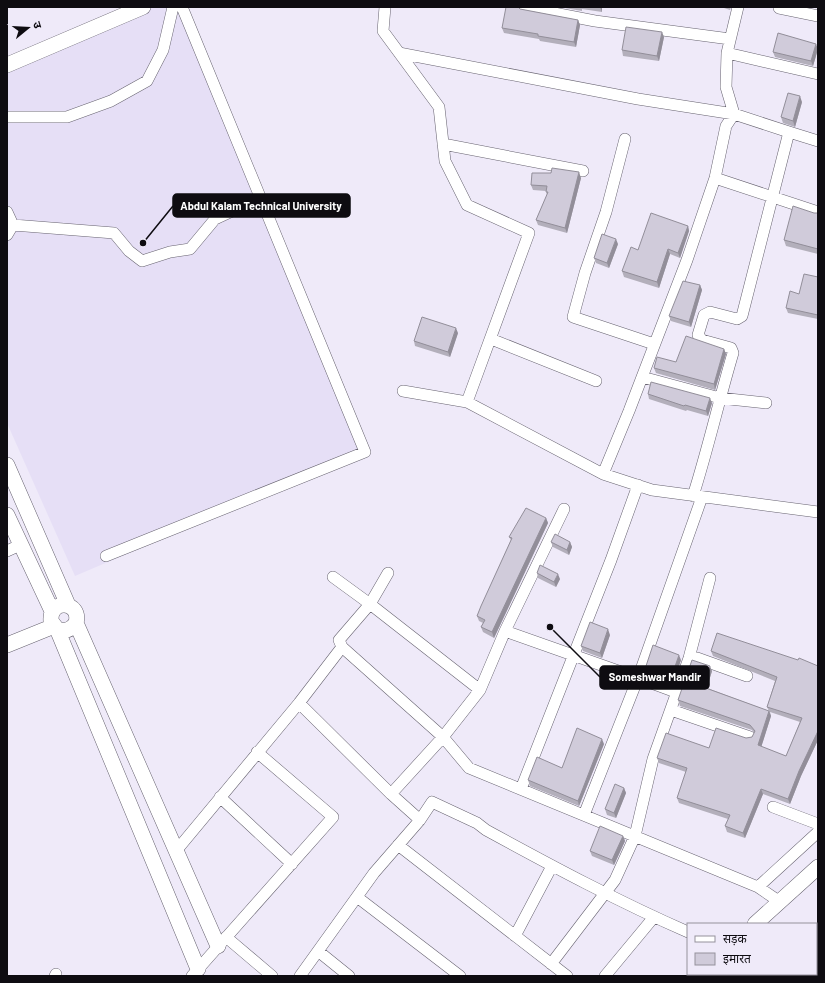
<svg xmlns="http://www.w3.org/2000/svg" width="825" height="983" viewBox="0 0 825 983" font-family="Barlow,'Noto Sans Devanagari',sans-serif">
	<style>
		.built { fill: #e6dff6 }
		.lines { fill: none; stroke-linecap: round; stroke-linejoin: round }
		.street-casing { stroke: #676370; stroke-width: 12 }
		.secondary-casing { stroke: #676370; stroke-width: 16 }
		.street { stroke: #fff; stroke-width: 11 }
		.secondary { stroke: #fff; stroke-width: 15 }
		.wall { fill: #b3afbb; fill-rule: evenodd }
		.shaded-wall { fill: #928e99 }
		.building { fill: #d0cbda; stroke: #928e99 }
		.leader { fill: none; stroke: #0e0c11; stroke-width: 1.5 }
		.callout-dot { fill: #0e0c11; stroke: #efeaf9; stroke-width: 1.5 }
		.callout { fill: #0e0c11; stroke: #0e0c11; stroke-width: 1.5 }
		.callout-label { font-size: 11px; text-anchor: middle; font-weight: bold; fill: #fff }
	</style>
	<rect width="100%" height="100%" fill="#efeaf9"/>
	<path class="built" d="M142,7h40l183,445 -290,124 -68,-153v-359z"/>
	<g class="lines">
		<defs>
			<path id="street" d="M385,7l-2,24 56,76 6,54 22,44 62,28 -62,169 136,72 49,16 166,22
				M523,7l72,14 135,18
				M779,8l39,8
				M399,53l239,46 96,15 55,18 -47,184 -5,3 -27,-7 -6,3 -6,20 4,5 29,8 2,5c-14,47 -25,96 -40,143
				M727,53l91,21
				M7,117h60l44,-16 36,-20 16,-31 10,-43
				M789,132l29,9
				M625,139l-19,73 -21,61 -12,44 81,27
				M443,144l140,27
				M715,178l103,34
				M7,212l6,13
				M7,235l6,-10 101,8 15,18 13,10 28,-9 20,-3 25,-30 45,-21
				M491,339l105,42
				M642,377l78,21 46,5
				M403,391l64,11
				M603,474l26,-63 58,-151 28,-82 11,-52 8,-12 -8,-27 1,-34 11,-46
				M7,551l13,-6
				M106,556l259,-104 -183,-445
				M333,577l37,27 18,-31
				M505,631l133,47 -54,137
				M689,658h8l50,18
				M480,690l-110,-86 -31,36 3,7 101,90 26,31 289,119 60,-55
				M676,692l-38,-14 64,-181
				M299,703l92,91
				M671,710l79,27
				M521,789l90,-229 27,-75
				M220,797l72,67
				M773,807l45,17
				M420,820l-29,-26 52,-57 37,-47 25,-59 59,-122
				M398,845l169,131
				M176,851l123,-148 43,-56
				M758,887l22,15
				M357,897l103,79
				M515,936l37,-70
				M226,937l46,39
				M318,951l31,25
				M551,964l64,-84 20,-44 18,-77 36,-101 21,-80
				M55,976l1,-2
				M192,976l141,-159 -76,-65
				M300,976l74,-103 46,-53 12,-18 45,21 9,7c66,36 133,72 202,102
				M605,976l49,-59"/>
			<path id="secondary" d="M7,65l136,-58
				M7,465l61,140
				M7,515l45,96
				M76,623c-5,7 -11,9 -19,6l-6,-8c-2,-23 31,-20 25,2l142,323
				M57,629l141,340
				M7,645l47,-19
				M755,924l63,-57
				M696,976l2,-2"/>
		</defs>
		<use href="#street" class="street-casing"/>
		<use href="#secondary" class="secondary-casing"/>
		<use href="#street" class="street"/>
		<use href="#secondary" class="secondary"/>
	</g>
	<path class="wall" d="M565,7h37v5l-20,-3v2l-17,-3z
		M721,7h10l-1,3z
		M520,9l58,11 2,5 -4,22 -36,-6 -1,-2 -35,-6 -2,-5z
		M664,37l-5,24 -36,-5 -1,-6z
		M818,49l-5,17 -38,-9 -2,-5z
		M802,102l-7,25 -12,-4 -2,-6z
		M581,178l-14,55 -29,-8 -2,-5 11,-25 -1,-4 -13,-1 -2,-5z
		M814,213h4v41l-32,-8 -2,-6z
		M688,226l1,5 -9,27 -10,-4 -11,34 -35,-11 -2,-6 16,-21z
		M618,244l-9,24 -13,-5 -2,-5z
		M818,277v42l-30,-6 -2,-5 13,-14z
		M700,285l2,5 -11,37 -20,-6 -2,-5z
		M458,333l-8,24 -35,-11 -1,-5z
		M724,349l2,5 -11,36 -59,-17 -2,-5z
		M648,394l64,9 -4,13 -21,-6 -1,1 -37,-12z
		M546,518l2,5 -54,115 -11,-6 -2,-5 2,-4 -4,-2 -2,-5 34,-76 -2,-3z
		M551,542h19l2,5 -3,8 -16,-8z
		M537,573l23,6 -4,8 -18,-9z
		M610,635l-8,23 -19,-7 -2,-5z
		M711,651l107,15v74l-17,36 -11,28 -27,-10 -18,44 -18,-6 -2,-6 3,-7 -49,-16 -2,-5 9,-26 -27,-9 -2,-5 52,-10 43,-11 2,-4 -2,-3 -72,-24 -2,-6 34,-29 -5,17 62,23 -2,-4 8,-26 -62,-25zM770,712l30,10 -14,34 -25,-9 10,-31z
		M681,660l-8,23 -26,-9 -2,-5z
		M604,744l-25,62 -49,-20 -2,-6 34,-12z
		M624,788l2,5 -10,25 -9,-3 -2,-6z
		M623,836l2,5 -11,24 -22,-9 -2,-5z"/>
	<path class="shaded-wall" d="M600,7h2v5z
		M578,20l2,5 -4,22 -2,-5z
		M662,32l2,5 -5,24 -2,-5z
		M816,44l2,5 -5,17 -2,-5z
		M800,96l2,6 -7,25 -2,-6z
		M579,172l2,6 -14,55 -2,-5z
		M688,226l1,5 -9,27 -2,-5z
		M616,239l2,5 -9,24 -2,-5z
		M668,249l2,5 -11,34 -2,-6z
		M700,285l2,5 -11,37 -2,-5z
		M456,328l2,5 -8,24 -2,-5z
		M724,349l2,5 -11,36 -1,-6z
		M710,398l2,5 -4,13 -2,-5z
		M546,518l2,5 -54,115 -2,-6z
		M570,542l2,5 -3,8 -2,-5z
		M558,574l2,5 -4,8 -2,-5z
		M608,629l2,6 -8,23 -2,-5z
		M679,655l2,5 -8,23 -2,-5z
		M710,666l2,5 -7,22 -2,-6z
		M769,711l2,5 -11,35 -2,-6z
		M818,731v9l-17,36 -11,28 -2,-5 11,-28z
		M602,739l2,5 -25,62 -1,-5z
		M624,788l2,5 -10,25 -2,-5z
		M761,789l2,5 -18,44 -2,-5z
		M623,836l2,5 -11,24 -2,-5z"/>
	<path class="building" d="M506,7h12l2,2 58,11 -4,22 -36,-6v-2l-36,-6z
		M626,27l36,5 -5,24 -35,-6z
		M778,33l38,11 -5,17 -38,-9z
		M788,93l12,3 -7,25 -12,-4z
		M552,168l27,4 -14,56 -29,-8 12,-28h-2l1,-6 -16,-1 1,-12h19z
		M793,206l21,7h4v36l-34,-9z
		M651,213l37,13 -10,27 -10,-4 -11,33 -35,-11 9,-24 7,3z
		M602,234l14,5 -9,24 -13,-5z
		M804,274l14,3v38l-32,-7 4,-17 9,3z
		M683,281l17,4 -11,37 -20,-6z
		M422,317l34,11 -8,24 -34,-11z
		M686,336l38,13 -10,35 -60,-16 3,-11 19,5z
		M651,382l59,16 -4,13 -21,-6 -1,1 -36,-12z
		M526,508l20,10 -54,114 -11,-5 4,-7 -8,-4 4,-10 31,-68 -3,-1z
		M555,534l15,8 -3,8 -16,-8z
		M540,565l18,9 -4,8 -17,-9z
		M590,622l18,7 -8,24 -19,-7z
		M717,633l81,27 1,-2 19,8v65l-19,40 -11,28 -27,-10 -18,44 -18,-7 5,-11 -53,-17 10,-30 -30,-10 9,-25 43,15 7,-20 30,10 6,-1 3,-6 -5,-6 -72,-25 14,-40 18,6 -7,21 66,24 -11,34 28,11 16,-38 -35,-11 10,-30 -66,-26z
		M653,645l26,10 -8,23 -26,-9z
		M577,728l25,11 -24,62 -50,-21 9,-23 25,11z
		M615,784l9,4 -10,25 -9,-4z
		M600,826l23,10 -11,24 -22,-9z"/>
	<path class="leader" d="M143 243L173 206M550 627L600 677"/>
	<g class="callout-dot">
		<circle cx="143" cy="243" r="4"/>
		<circle cx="550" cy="627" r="4"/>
	</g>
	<g class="callout">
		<rect x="173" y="194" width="177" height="23" rx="4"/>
		<rect x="600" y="666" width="109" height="23" rx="4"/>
	</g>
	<g class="callout-label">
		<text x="261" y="210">Abdul Kalam Technical University</text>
		<text x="655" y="681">Someshwar Mandir</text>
	</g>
	<rect width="825" height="983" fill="none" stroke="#0e0c11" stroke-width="16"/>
	<rect x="687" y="923" width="130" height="52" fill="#efeaf9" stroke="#95919c"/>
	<rect x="695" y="936" width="20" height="6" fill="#ffffff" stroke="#95919c"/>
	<text x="723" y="943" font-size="12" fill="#0e0c11">सड़क</text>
	<rect x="695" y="953" width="20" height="12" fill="#d0cbda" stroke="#95919c"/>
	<text x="723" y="963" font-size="12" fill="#0e0c11">इमारत</text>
	<g transform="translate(28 28) rotate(72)" stroke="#efeaf9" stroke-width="3" paint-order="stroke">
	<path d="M0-3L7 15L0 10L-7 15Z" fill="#0e0c11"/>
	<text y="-6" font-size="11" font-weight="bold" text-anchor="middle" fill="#0e0c11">उ</text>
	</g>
</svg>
